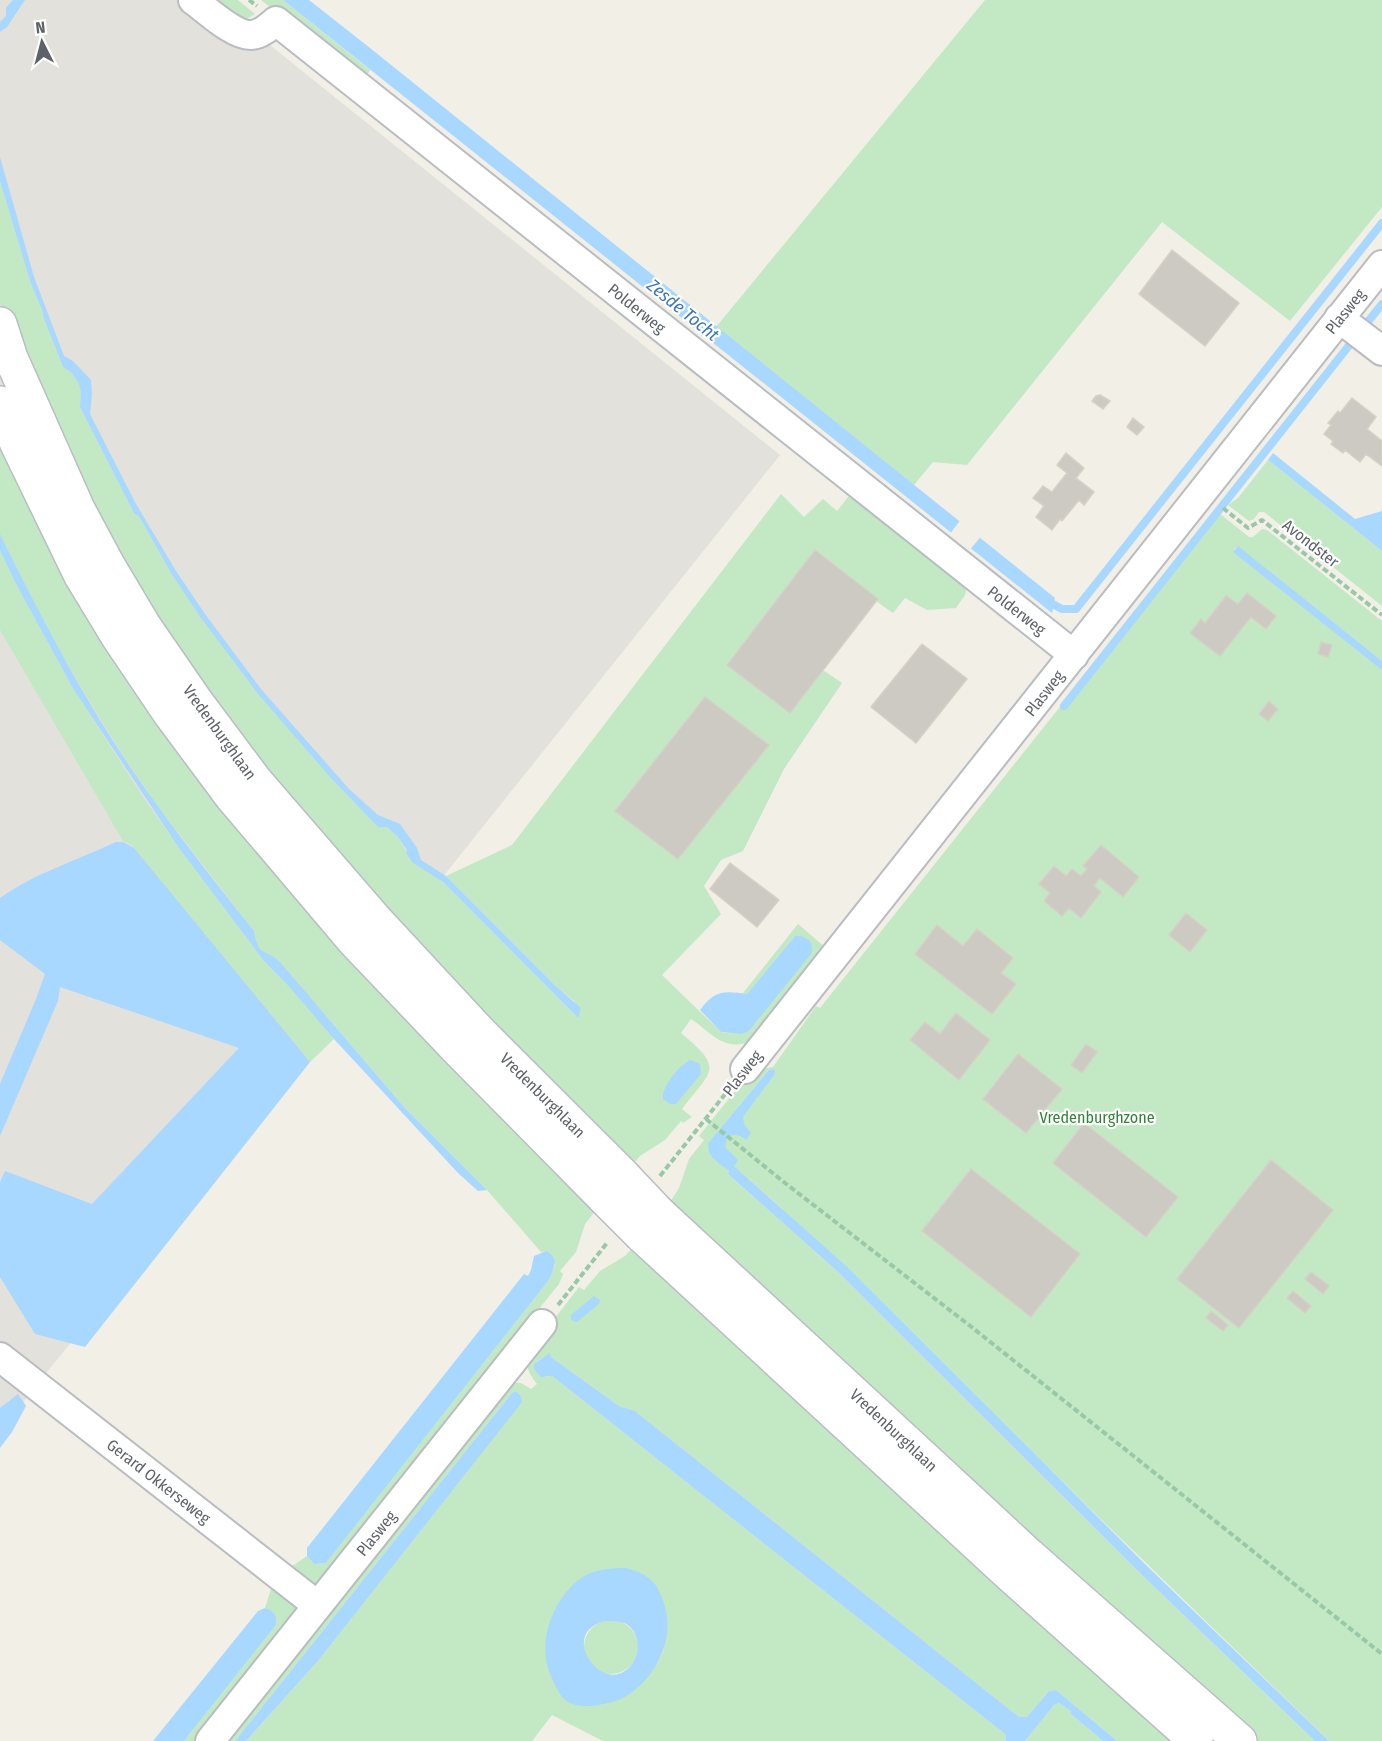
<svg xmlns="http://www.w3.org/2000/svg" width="1382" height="1741" viewBox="0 0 1382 1741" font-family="'Fira Sans Condensed',sans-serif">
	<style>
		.industrial { fill: #e2e1db }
		.green { fill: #c2e9c3; fill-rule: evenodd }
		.water { fill: #a8d7ff; fill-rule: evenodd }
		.pier { fill: #f1efe6 }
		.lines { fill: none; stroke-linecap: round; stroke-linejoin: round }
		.stream { stroke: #a8d7ff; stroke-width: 8 }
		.building { fill: #cccac3; stroke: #d6d1c4; stroke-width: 1.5 }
		.street-casing { stroke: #b9bcc1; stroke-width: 32 }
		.secondary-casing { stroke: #babdc3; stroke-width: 36 }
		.path { stroke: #99c8a8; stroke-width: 4; stroke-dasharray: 6 3; stroke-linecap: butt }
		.street { stroke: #fff; stroke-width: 28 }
		.secondary { stroke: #fff; stroke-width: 33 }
		.secondary-bridge-casing { stroke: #babdc3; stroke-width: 36; stroke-linecap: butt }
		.secondary-bridge { stroke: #fff; stroke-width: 33 }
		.labels { text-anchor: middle; stroke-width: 4.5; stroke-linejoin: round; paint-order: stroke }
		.street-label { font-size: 16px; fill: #5e6268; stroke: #fff }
		.park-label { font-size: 16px; fill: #308436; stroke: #fff }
		.water-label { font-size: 18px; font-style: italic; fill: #3d77b8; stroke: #fff }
	</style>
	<rect width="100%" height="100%" fill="#f1efe6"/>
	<path class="industrial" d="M0,0h214l566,455 -780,976z"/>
	<path class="green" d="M213,0h25l17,14 -12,7z
		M261,0h22l87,70 -7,12z
		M985,0h397v207l-92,114 -128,-99 -195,243 -34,-3 -19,23 -198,-158z
		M0,181l31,103 12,28v4l20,51 9,6 7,11 2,9 -1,14 54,106 6,5 31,55 59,84 28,37 71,82 49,51h9l11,10 15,26 30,19 135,136 -3,-16 -18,-15 -111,-111 66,-31 269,-351 23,23 19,-18 14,12 16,-20 114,94 -2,10 -9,13 -29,2 -22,-12 -12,15 -40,-28 -55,68 44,30 -58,86 -41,82 -22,9 -17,26 17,28 -59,61 59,57c14,4 32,-2 39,-15l35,-81 -48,58 -4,-1 55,-69 28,24 -76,94c-28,9 -38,-9 -59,-23l-10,14c43,36 32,36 1,76l10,8 -9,6 -2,-2 -16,19 -25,16 -8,9 -7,4 -364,-394 -147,-214 -106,-233 -8,-26z
		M0,423l596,787 -11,14 -9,28 -16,19 3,3 -4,10 -244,302 -27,-17 19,-13 7,8 12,-1 223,-283 6,-15 -9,-14 -5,1 -54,-62 -82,-82 -125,-146c-15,-14 -22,-5 -26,-31l-98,-127 -30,-44 -30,-48 -49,-83 -24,-47 -23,-48z
		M1268,460l114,91v55l-118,-94h-5l-5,7 -5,2 -21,-16 10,-7z
		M1219,513l30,24h4l9,-8 5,1 115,91v40l-144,-114 -4,2 148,118v1074h-53l-552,-537 -43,-38 -21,-23 58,-73h-2l-60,72 5,17 15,12 -1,3 110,98 305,304 172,165h-66l-579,-539 9,-14 10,-29 15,-19 -5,-4 52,-65 22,-4 43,-61 4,2 384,-482 4,2z
		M0,550l16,34 58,106 69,107 36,51 85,113 22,21 48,57 -24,23 -173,-210 -7,-8 -7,-3 -123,-211z
		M638,1242l545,499h-66l-61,-51 -7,1 -22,26h-8l-384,-306 -16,-5 -68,-49 -1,-3 -14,8 9,15 7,-1 453,358 1,7h-403l-51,-26 -20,26h-286l72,-80 203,-259v-6l-5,-5 -4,2 -277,348h-14l287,-358h13l10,6 6,-5c-8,-11 -12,-17 -9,-31l51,-66 5,3 16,-19 25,-15zM608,1569l58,62 -3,21 -7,14 -92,33 8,-111 14,-12z
		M272,1586l22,18 2,7 -99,130h-13l92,-116c2,-9 -2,-15 -11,-17z
		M584 1647a27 27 0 1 1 54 0a27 27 0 1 1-54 0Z
		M1059,1703l12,8v3l32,27h-78l29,-36z"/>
	<path class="water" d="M13,0h12l-18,27 -7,5v-10l6,-6v-8z
		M283,0h26l61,48 685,550 -3,15z
		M0,157l34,120 30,79 9,5 18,19 1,14 -2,20 46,90 40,67 29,43 56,75 88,100 29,26 22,9 17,24 4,12 25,16 111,111 24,21 -3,10 -135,-136 -30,-19 -7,-10 1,-3 -9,-13 -11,-10h-9l-49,-51 -71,-82 -57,-76 -30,-45 -31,-55 -6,-5 -54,-106 1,-14 -2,-9 -7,-11 -9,-6 -20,-51v-4l-12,-28 -31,-103z
		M1273,453l82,66 27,-8v40l-114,-91z
		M0,534c46,94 95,187 157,271 31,43 64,85 97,126 4,26 11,17 26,31l125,146 82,82 -9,1 -20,-18 -124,-134 -48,-56 -22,-22 -85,-113 -105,-158 -58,-106 -16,-34z
		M1238,546l144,115v9l-149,-118z
		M116,842h7l11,6 176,214 -225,285 -50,-13 -35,-57v-95l5,-11 87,33 147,-156 -179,-61 -2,14 -58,135v-52l36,-85 9,-25 -45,-34v-42c35,-25 78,-38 116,-56z
		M795,936c11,-1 20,6 16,18l-62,77 -8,3 -20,-2 -21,-22c15,-20 24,-19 47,-16z
		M690,1060l10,4 1,10 -25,30h-6l-7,-5c-2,-12 17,-34 27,-39z
		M773,1069l2,2 -1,4 -31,42 1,7 7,9 -5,7c-6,-5 -13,-7 -19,-2l-2,9 13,13 -4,6 112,100 301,300 182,175h-14l-172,-165 -305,-304 -110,-98 1,-3c-10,-8 -24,-15 -20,-29l60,-72z
		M546,1251c14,7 8,17 3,29l-223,283 -12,1 -7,-8v-8l217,-274 4,2 3,-6 3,-14z
		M594,1296l6,4 -1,4 -22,18 -6,-2v-5z
		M550,1353l1,4 68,49 16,5 384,306h8l22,-26 7,-1 61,51h-14l-32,-27v-3l-12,-8 -5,2 -29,36h-19l-1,-7 -453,-358 -11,1 -7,-8v-5z
		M516,1391l5,5 1,6 -204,259 -72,80h-11l277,-348z
		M18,1394l8,12 -14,26 -12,16v-40z
		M626,1568c24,7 32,14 39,39 10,36 -12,76 -44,92 -6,3 -15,4 -22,6 -11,2 -26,2 -35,-6 -6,-6 -12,-20 -15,-28 -12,-33 7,-79 37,-96 12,-6 27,-7 40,-7zM605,1621c6,0 13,0 19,2 13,5 17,24 11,36 -25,47 -82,-25 -30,-38z
		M265,1608c9,2 13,8 11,17l-92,116h-31l105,-130z"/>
	<path class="pier" d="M962,518l21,16 -14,17 -20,-16z"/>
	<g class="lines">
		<path class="stream" d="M1362,329l20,-25
			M1047,601l15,8h14l306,-386
			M1064,706l291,-368"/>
	</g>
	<path class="building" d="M1172,250l67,53 -34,43 -66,-52z
		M1100,395l10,6 -7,8 -11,-8 4,-5z
		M1352,398l24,19 -9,12 15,12v25l-16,-12 -6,8 -15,-12 -2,3 -12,-9 2,-3 -9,-7 7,-9 -3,-2 10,-12 2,2z
		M1133,418l11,9 -7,8 -10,-8z
		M1066,453l18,15 -8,10 18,14 -10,13 -5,-5 -17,21 -2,-2 -8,11 -16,-13 8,-11 -11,-8 10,-12 9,6 15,-19 -10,-8z
		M815,550l63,49 -88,114 -63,-48z
		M1247,593l29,23 -10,13 -15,-12 -31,39 -30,-23 11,-14 4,4 21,-27 12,8z
		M1321,642l11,3 -4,12 -10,-3z
		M922,644l45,35 -51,64 -45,-36z
		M705,697l64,48 -91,114 -63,-48z
		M1269,701l9,8 -10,12 -9,-7z
		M1101,845l38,32 -16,20 -23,-19 -6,8 7,6 -20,26 -12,-10 -7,8 -18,-15 6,-8 -11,-9 15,-18 12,10 6,-7 9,7 6,-7 -4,-3z
		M730,863l49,37 -22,27 -47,-38z
		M1186,913l21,17 -17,22 -21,-17z
		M937,925l26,21 14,-17 36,29 -12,15 15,11 -24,30 -77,-60z
		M956,1013l34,27 -31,40 -49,-40 15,-18 15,12z
		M1086,1044l11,8 -15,21 -11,-8z
		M1018,1054l44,35 -36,44 -43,-34z
		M1084,1123l94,74 -32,40 -93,-74z
		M1271,1160l62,50 -94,118 -62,-49z
		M971,1169l109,85 -49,63 -109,-86z
		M1311,1272l18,14 -6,8 -18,-15z
		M1293,1291l18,15 -6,7 -18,-15z
		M1211,1311l17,14 -5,6 -17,-13z"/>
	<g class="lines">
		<defs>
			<path id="street" d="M193,0c14,10 41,36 58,35 9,0 18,-8 25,-14l798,634
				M1339,318l43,33
				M745,1069l637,-804
				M0,1357l317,248
				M210,1741l332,-417"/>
			<path id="secondary" d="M0,324l11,34 67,151 30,56 35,59 53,77 59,79 121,140 103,111 145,145
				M0,403l17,41 64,132 37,61 52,77 61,82 123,145 102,107 149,151
				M659,1213l370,342 211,186
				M641,1235l369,340 186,166"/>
		</defs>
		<use href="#street" class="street-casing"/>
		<use href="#secondary" class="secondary-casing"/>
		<path class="path" d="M249,0l8,6
			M1223,508l25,20 14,-8 120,95
			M706,1119l79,64 184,142 413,329
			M660,1176l70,-88
			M558,1305l49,-62"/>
		<use href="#street" class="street"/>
		<use href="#secondary" class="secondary"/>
		<defs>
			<path id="secondary-bridge" d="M624,1176l35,37
				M605,1199l36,36"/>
		</defs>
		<use href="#secondary-bridge" class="secondary-bridge-casing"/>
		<use href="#secondary-bridge" class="secondary-bridge"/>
	</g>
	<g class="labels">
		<g class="street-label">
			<text transform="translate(637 308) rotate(39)" y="6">Polderweg</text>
			<text transform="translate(1345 311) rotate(-51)" y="6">Plasweg</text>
			<text transform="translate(1311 543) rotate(38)" y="6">Avondster</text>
			<text transform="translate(1017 610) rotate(38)" y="6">Polderweg</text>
			<text transform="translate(1044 693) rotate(-52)" y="6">Plasweg</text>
			<text transform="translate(220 732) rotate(54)" y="6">Vredenburghlaan</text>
			<text transform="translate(742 1073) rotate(-52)" y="6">Plasweg</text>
			<text transform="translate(543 1095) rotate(45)" y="6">Vredenburghlaan</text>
			<text transform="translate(894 1430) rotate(43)" y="6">Vredenburghlaan</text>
			<text transform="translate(159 1481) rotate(38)" y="6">Gerard Okkerseweg</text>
			<text transform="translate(376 1533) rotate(-51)" y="6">Plasweg</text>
		</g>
		<g class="park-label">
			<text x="1097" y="1123">Vredenburghzone</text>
		</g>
		<g class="water-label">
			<text transform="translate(683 310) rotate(39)" y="6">Zesde Tocht</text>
		</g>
	</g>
	<g transform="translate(42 42) rotate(354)" stroke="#ffffff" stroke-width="4.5" paint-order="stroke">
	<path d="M0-4.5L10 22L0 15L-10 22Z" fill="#5e6268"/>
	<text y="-9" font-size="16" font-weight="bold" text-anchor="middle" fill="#5e6268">N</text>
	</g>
</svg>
